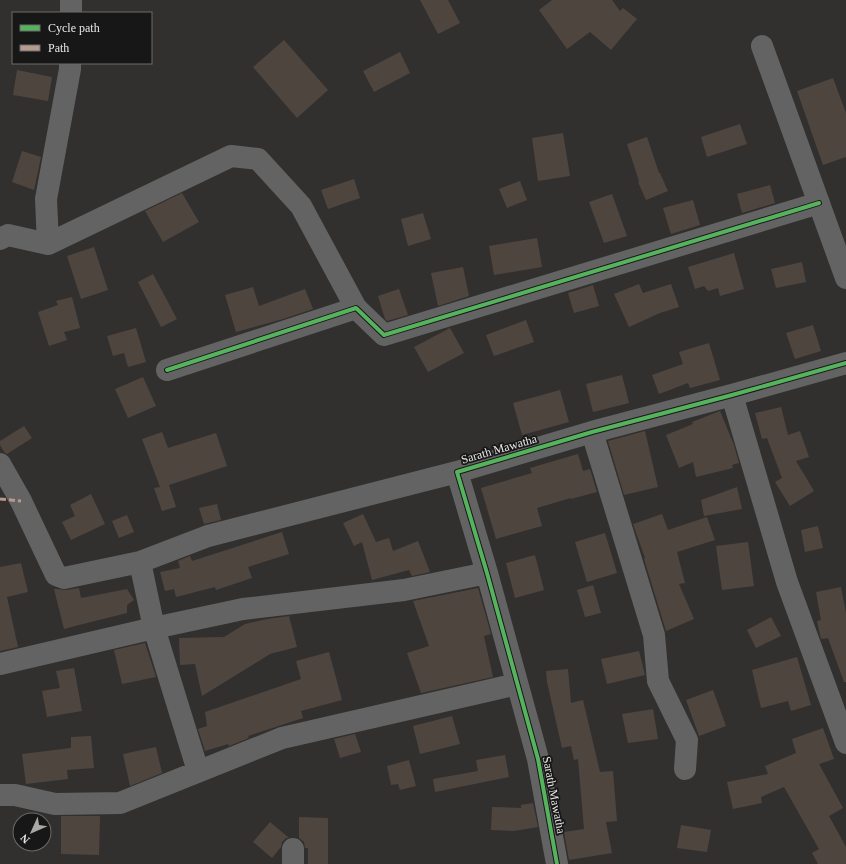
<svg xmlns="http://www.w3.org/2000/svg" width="846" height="864" viewBox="0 0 846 864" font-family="Georgia,serif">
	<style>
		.building { fill: #4f453f }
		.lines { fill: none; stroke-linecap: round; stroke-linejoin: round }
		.minor { stroke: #636363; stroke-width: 22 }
		.quiet { stroke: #b69a8f; stroke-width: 3; stroke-dasharray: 6 3; stroke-linecap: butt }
		.cycleway-casing { stroke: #181717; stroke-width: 6 }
		.cycleway { stroke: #56b35d; stroke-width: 4 }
		.labels { text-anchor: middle; stroke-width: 3.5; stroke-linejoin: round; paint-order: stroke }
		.street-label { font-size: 12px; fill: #eae8e7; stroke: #181717 }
	</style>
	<rect width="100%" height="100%" fill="#31302f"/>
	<path class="building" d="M420,0h28l12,23 -22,11z
		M552,0h60l8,11 3,-3 14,11 -26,31 -21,-18 -23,17 -28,-39z
		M284,40l44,50 -31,28 -44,-51z
		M400,52l10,21 -36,19 -11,-21z
		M17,70l35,7 -4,24 -35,-6z
		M833,78l13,35v44l-23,8 -26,-74z
		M740,124l7,20 -40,13 -6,-20z
		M563,133l7,43 -32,5 -6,-43z
		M647,137l12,36h1l8,18 -22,9 -8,-18 1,-1 -12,-37z
		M22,151l19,6 -7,33 -22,-8z
		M354,179l6,19 -32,11 -7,-19z
		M520,181l7,19 -20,8 -8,-19z
		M770,185l5,18 -33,10 -5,-19z
		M182,193l17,29 -36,20 -18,-31z
		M612,194l15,42 -23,7 -15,-41z
		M693,200l7,25 -29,9 -8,-26z
		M423,213l8,26 -23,7 -7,-27z
		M537,238l5,29 -48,8 -5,-29z
		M94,247l14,43 -27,9 -14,-43z
		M734,253l10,36 -24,7 -2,-8 -10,3 -4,-5 -9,3 -7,-22z
		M802,262l4,20 -30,6 -5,-19z
		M463,267l6,29 -31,10 -7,-33z
		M153,274l24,45 -16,8 -23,-45z
		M639,284l4,9 28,-9 8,23 -19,6 -31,14 -15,-33z
		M593,285l6,21 -25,7 -6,-20z
		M253,287l6,19 46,-17 8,20 -30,10 -47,13 -11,-37z
		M399,289l9,26 -21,6 -2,-2 -7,-23z
		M72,297l8,31 -16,4 3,8 -18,6 -11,-34 20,-7 -2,-4z
		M526,320l8,22 -40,14 -8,-21z
		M813,325l8,26 -26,8 -9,-26z
		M136,328l10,34 -18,5 -4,-14 -11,3 -6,-20z
		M450,328l14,25 -36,19 -14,-25z
		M709,343l11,37 -30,8 -2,-5 -29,11 -7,-19 31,-11 -4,-12z
		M622,375l7,28 -36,9 -7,-28z
		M143,377l13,29 -28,12 -13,-29z
		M560,390l9,32 -47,13 -9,-32z
		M781,407l7,28 12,-4 9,26 -13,4 18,30 -24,15 -15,-24 7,-4 -15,-40 -5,1 -7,-26z
		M720,411l14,34 5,18 -7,2 1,3 -37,9 -3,-15 -14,6 -13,-33 27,-11 -1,-2z
		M24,426l8,12 -25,16 -2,-1 -5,-8v-4z
		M645,431l13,56 -34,8 -16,-54z
		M162,432l6,16 48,-15 11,33 -58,19 7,22 -14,4 -8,-23 6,-1 -18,-48z
		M578,454l5,17 7,-2 7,23 -26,7v-1l-34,10 5,18 -46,13 -15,-51 51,-15 -2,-5z
		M737,487l5,22 -38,7 -3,-16z
		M91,494l14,30 -34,16 -9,-18 13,-6 -5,-11z
		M217,504l4,16 -17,4 -5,-16z
		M363,514l13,28 13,-4 4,13 25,-10 12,31 -18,4 -3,-6 -37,10 -10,-38 -8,4 -11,-23z
		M662,514l6,16 39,-13 8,23 -38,12 8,31 -6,1 15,35 -28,12 -22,-72 1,-1 -12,-34z
		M127,515l7,17 -15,6 -7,-17z
		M818,526l5,22 -18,4 -4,-22z
		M282,532l7,22 -41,13 4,11 -36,12 -1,-3 -39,10 -2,-8 -9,2 -5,-19 20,-4 -2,-7 12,-5 2,5z
		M605,533l12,40 -30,9 -12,-40z
		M748,542l6,44 -32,4 -6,-44z
		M535,555l9,35 -29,8 -9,-35z
		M21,563l7,29 -21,5 11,50 -18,4v-84z
		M593,585l8,28 -16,4 -8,-27z
		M841,587l5,26v69h-2l-16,-44 -7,1 -1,-4 -3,-14 4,-1 -5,-28z
		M79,588l2,10 46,-9 7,11 -7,5v8l-48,12 -15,4 -10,-40h3l9,1z
		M478,588l13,46 -7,2 9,41 -72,16 -14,-40 22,-7 -16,-45z
		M289,616l8,31 -27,7 -68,42 -7,-32 -15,1 -1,-27 45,-1 21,-13 22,-5z
		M771,617l10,19 -25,12 -9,-18z
		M145,643l11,34 -34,7 -8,-34z
		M639,651l6,24 -38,9 -6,-25z
		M329,652l13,48 -41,11 2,7 -55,18 1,2 -20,8 -1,-2 -23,7 -7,-22 9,-3 -2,-14 96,-33 -5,-18z
		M797,657l14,48 -20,6 -3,-10 -27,7 -9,-38z
		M74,668l8,43 -35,6 -5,-26 18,-3 -4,-17z
		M568,669l3,34 12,-3 17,72 13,-1 4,50 -11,1 6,31 -43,7 -5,-28 20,-3 -6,-70 -4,1 -3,-14 -9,2 -15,-66 -1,-11z
		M713,690l13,36 -27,10 -13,-36z
		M653,709l5,30 -30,4 -6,-29z
		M452,716l8,28 -40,10 -7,-28z
		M823,728l11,31 -15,5 24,44 -14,8 17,31v17h-28l-6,-11 7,-4 -35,-62 -23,10 1,6 -29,6 -6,-27 41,-8 -3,-8 31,-13 -4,-14z
		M355,734l6,18 -21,6 -6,-19z
		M91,736l3,32 -27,2 1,9 -42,5 -4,-30 49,-6v-11z
		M156,747l6,26 -32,13 -7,-32z
		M505,755l4,22 -74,15 -2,-13 45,-8 -2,-11z
		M409,760l7,26 -16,4 -2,-6 -7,1 -4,-19z
		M533,803l5,24 -24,4 -23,-1 1,-23 29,1v-3z
		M61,816h39l-1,39 -38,-1z
		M299,817l29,1v46h-20v-16h-3l-1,-6 -5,-4z
		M270,822l19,16h-3l-4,4 -1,5 -9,11 -19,-16z
		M681,825l30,5 -4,22 -30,-4z"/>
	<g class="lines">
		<path class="minor" d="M71,13v-13
			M762,46l84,232
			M0,239l8,-4 40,9 183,-88 27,3 43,47 55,102
			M48,244l-2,-45 24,-130v-6
			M167,370l189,-62 28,27 435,-132
			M732,395l55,187 59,161
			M592,432l62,203 4,46 29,59 -2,29
			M0,464l21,37 35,74 8,3 76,-16 68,-26 249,-64
			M140,562l14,66 44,143
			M0,664l154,-36 89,-19 161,-19 83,-17
			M0,795h15l40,9 65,-1 162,-65 235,-54
			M293,864v-15
			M557,864l-19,-105 -51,-186 -30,-101 135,-40 140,-37 114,-32"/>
		<path class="quiet" d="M0,499l21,2"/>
		<defs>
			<path id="cycleway" d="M167,370l189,-62 28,27 435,-132
				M557,864l-19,-105 -51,-186 -30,-101 135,-40 140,-37 114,-32"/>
		</defs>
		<use href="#cycleway" class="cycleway-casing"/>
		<use href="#cycleway" class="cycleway"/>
	</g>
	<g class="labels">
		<g class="street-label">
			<text transform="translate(499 449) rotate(-16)" y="4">Sarath Mawatha</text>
			<text transform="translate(554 795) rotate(79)" y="4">Sarath Mawatha</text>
		</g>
	</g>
	<rect x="12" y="12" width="140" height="52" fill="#181717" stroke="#6c6b6a"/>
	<rect x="20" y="25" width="20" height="6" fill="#56b35d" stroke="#6c6b6a"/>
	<text x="48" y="32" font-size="12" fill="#eae8e7">Cycle path</text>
	<rect x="20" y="45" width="20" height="6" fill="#b69a8f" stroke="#6c6b6a"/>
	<text x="48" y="52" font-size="12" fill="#eae8e7">Path</text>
	<g transform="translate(32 832) rotate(225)"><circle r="19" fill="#181717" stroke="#6c6b6a"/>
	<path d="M0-3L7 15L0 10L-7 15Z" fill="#a9a8a7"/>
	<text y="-6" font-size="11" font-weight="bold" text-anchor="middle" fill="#eae8e7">N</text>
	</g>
</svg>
